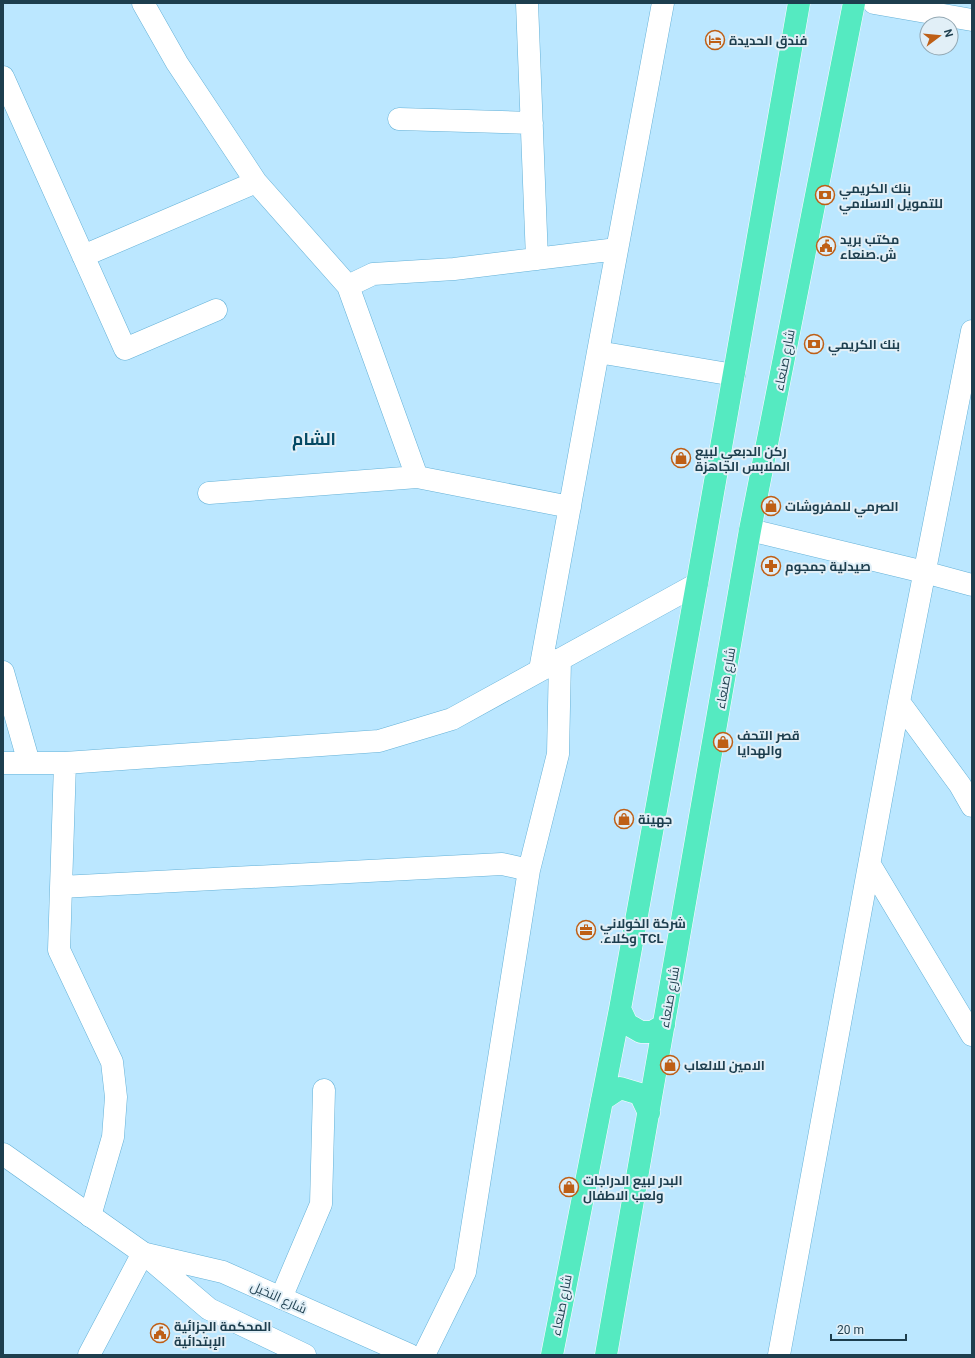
<svg xmlns="http://www.w3.org/2000/svg" width="975" height="1358" viewBox="0 0 975 1358" font-family="Roboto,Cairo,sans-serif">
	<style>
		.lines { fill: none; stroke-linecap: round; stroke-linejoin: round }
		.street-casing { stroke: #64b1d7; stroke-width: 23 }
		.secondary-casing { stroke: #64b1d7; stroke-width: 23 }
		.highway-casing { stroke: #fff; stroke-width: 23 }
		.street { stroke: #fff; stroke-width: 22 }
		.secondary { stroke: #fff; stroke-width: 22 }
		.highway { stroke: #55eac1; stroke-width: 22 }
		.labels { text-anchor: middle; stroke-width: 4; stroke-linejoin: round; paint-order: stroke }
		.poi-label { font-size: 13px; font-weight: bold; fill: #1d3e4e; stroke: #e1eff7; text-anchor: start }
		.street-label { font-size: 13px; fill: #1d3e4e; stroke: #e1eff7 }
		.district-label { font-size: 17px; font-weight: bold; fill: #044964; stroke: #e1eff7 }
	</style>
	<rect width="100%" height="100%" fill="#bbe7ff"/>
	<g class="lines">
		<defs>
			<path id="street" d="M143,3l34,60 79,119 92,104 69,191
				M527,3l10,256
				M874,3l98,17
				M3,77l122,272 91,-39
				M399,119l133,4
				M83,256l173,-74
				M348,286l25,-12 81,-5 163,-20
				M598,352l136,23
				M209,493l208,-16 153,30
				M750,530l174,42 48,13
				M540,670l58,-318 65,-349
				M3,672l26,91
				M899,702l61,83 12,21
				M3,763h62l314,-22 73,-22 245,-135
				M65,763l-6,187 53,112 4,35 -3,40 -23,79
				M870,865l102,170
				M61,887l441,-23 27,6
				M281,1298l40,-94 3,-114
				M89,1355l54,-102
				M424,1355l41,-83 64,-402 29,-116 2,-95
				M779,1355l120,-653 73,-371"/>
			<path id="secondary" d="M3,1154l140,99 66,56 96,46
				M146,1254l77,18 187,83"/>
			<path id="highway" d="M620,1009l7,15 14,8h11l12,-7
				M602,1100l18,-12 20,6 9,19
				M552,1355l68,-346 77,-425 102,-581
				M606,1355l144,-825 104,-527"/>
		</defs>
		<use href="#street" class="street-casing"/>
		<use href="#secondary" class="secondary-casing"/>
		<use href="#highway" class="highway-casing"/>
		<use href="#street" class="street"/>
		<use href="#secondary" class="secondary"/>
		<use href="#highway" class="highway"/>
	</g>
	<defs>
		<symbol id="hotel-ring" viewBox="-11 -11 22 22"><circle r="9.5" fill="#e1eff7" stroke="#be5f16" stroke-width="1.5"/><path d="M-6-4.5h1.5V1H6V5H4.5V3h-9V5H-6ZM-4 0a1.8 1.8 0 1 1 3.6 0ZM.5 0V-2.5h3Q6-2.5 6 0Z" fill="#be5f16"/></symbol>
		<symbol id="bank-ring" viewBox="-11 -11 22 22"><circle r="9.5" fill="#e1eff7" stroke="#be5f16" stroke-width="1.5"/><path d="M-6-4H6V4H-6ZM0-2.3a2.3 2.3 0 1 0 0 4.6a2.3 2.3 0 1 0 0-4.6Z" fill="#be5f16"/></symbol>
		<symbol id="civic-ring" viewBox="-11 -11 22 22"><circle r="9.5" fill="#e1eff7" stroke="#be5f16" stroke-width="1.5"/><path d="M-.6-6.5H3V-4.5H.6V-3L4-1V1h2V6H-6V1h2V-1L-.6-3ZM-1.2 2.5V6h2.4V2.5Z" fill="#be5f16"/></symbol>
		<symbol id="shop-ring" viewBox="-11 -11 22 22"><circle r="9.5" fill="#e1eff7" stroke="#be5f16" stroke-width="1.5"/><path d="M-5-2.5h2.3a2.7 3.5 0 0 1 5.4 0H5L5.5 6h-11ZM-1.5-2.5h3a1.5 2.3 0 0 0-3 0Z" fill="#be5f16"/></symbol>
		<symbol id="pharmacy-ring" viewBox="-11 -11 22 22"><circle r="9.5" fill="#e1eff7" stroke="#be5f16" stroke-width="1.5"/><path d="M-2-6h4v4h4v4h-4v4h-4v-4h-4v-4h4Z" fill="#be5f16"/></symbol>
		<symbol id="office-ring" viewBox="-11 -11 22 22"><circle r="9.5" fill="#e1eff7" stroke="#be5f16" stroke-width="1.5"/><path d="M-6-3h4V-5.5h4V-3h4V5H-6ZM-1-4.5V-3h2v-1.5ZM-6 0V1H6V0Z" fill="#be5f16"/></symbol>
	</defs>
	<g fill-rule="evenodd">
		<use href="#hotel-ring" x="704" y="29" width="22" height="22"/>
		<use href="#bank-ring" x="814" y="184" width="22" height="22"/>
		<use href="#civic-ring" x="815" y="235" width="22" height="22"/>
		<use href="#bank-ring" x="803" y="333" width="22" height="22"/>
		<use href="#shop-ring" x="670" y="447" width="22" height="22"/>
		<use href="#shop-ring" x="760" y="495" width="22" height="22"/>
		<use href="#pharmacy-ring" x="760" y="555" width="22" height="22"/>
		<use href="#shop-ring" x="712" y="731" width="22" height="22"/>
		<use href="#shop-ring" x="613" y="808" width="22" height="22"/>
		<use href="#office-ring" x="575" y="919" width="22" height="22"/>
		<use href="#shop-ring" x="659" y="1054" width="22" height="22"/>
		<use href="#shop-ring" x="558" y="1176" width="22" height="22"/>
		<use href="#civic-ring" x="149" y="1322" width="22" height="22"/>
	</g>
	<g class="labels">
		<g class="poi-label">
			<text x="729" y="45">فندق الحديدة</text>
			<text x="839" y="193">بنك الكريمي<tspan x="839" dy="15">للتمويل الاسلامي</tspan></text>
			<text x="840" y="244">مكتب بريد<tspan x="840" dy="15">ش.صنعاء</tspan></text>
			<text x="828" y="349">بنك الكريمي</text>
			<text x="695" y="456">ركن الدبعي لبيع<tspan x="695" dy="15">الملابس الجاهزة</tspan></text>
			<text x="785" y="511">الصرمي للمفروشات</text>
			<text x="785" y="571">صيدلية جمجوم</text>
			<text x="737" y="740">قصر التحف<tspan x="737" dy="15">والهدايا</tspan></text>
			<text x="638" y="824">جهينة</text>
			<text x="600" y="928">شركة الخولاني<tspan x="600" dy="15">.وكلاء TCL</tspan></text>
			<text x="684" y="1070">الامين للالعاب</text>
			<text x="583" y="1185">البدر لبيع الدراجات<tspan x="583" dy="15">ولعب الاطفال</tspan></text>
			<text x="174" y="1331">المحكمة الجزائية<tspan x="174" dy="15">الإبتدائية</tspan></text>
		</g>
		<g class="street-label">
			<text transform="translate(784 360) rotate(-79)" y="5">شارع صنعاء</text>
			<text transform="translate(725 678) rotate(-80)" y="5">شارع صنعاء</text>
			<text transform="translate(669 997) rotate(-80)" y="5">شارع صنعاء</text>
			<text transform="translate(279 1297) rotate(24)" y="5">شارع النخيل</text>
			<text transform="translate(561 1305) rotate(-79)" y="5">شارع صنعاء</text>
		</g>
		<g class="district-label">
			<text x="314" y="445">الشام</text>
		</g>
	</g>
	<rect width="975" height="1358" fill="none" stroke="#1d3e4e" stroke-width="8"/>
	<g transform="translate(939 36) rotate(74)"><circle r="19" fill="#e1eff7" stroke="#93a8b3"/>
	<path d="M0-3L7 15L0 10L-7 15Z" fill="#be5f16"/>
	<text y="-6" font-size="11" font-weight="bold" text-anchor="middle" fill="#1d3e4e">N</text>
	</g>
	<path d="M831 1334v6h75v-6" fill="none" stroke="#1d3e4e" stroke-width="2"/>
	<text x="837" y="1334" font-size="12" fill="#1d3e4e" stroke="#e1eff7" stroke-width="3" paint-order="stroke">20 m</text>
</svg>
